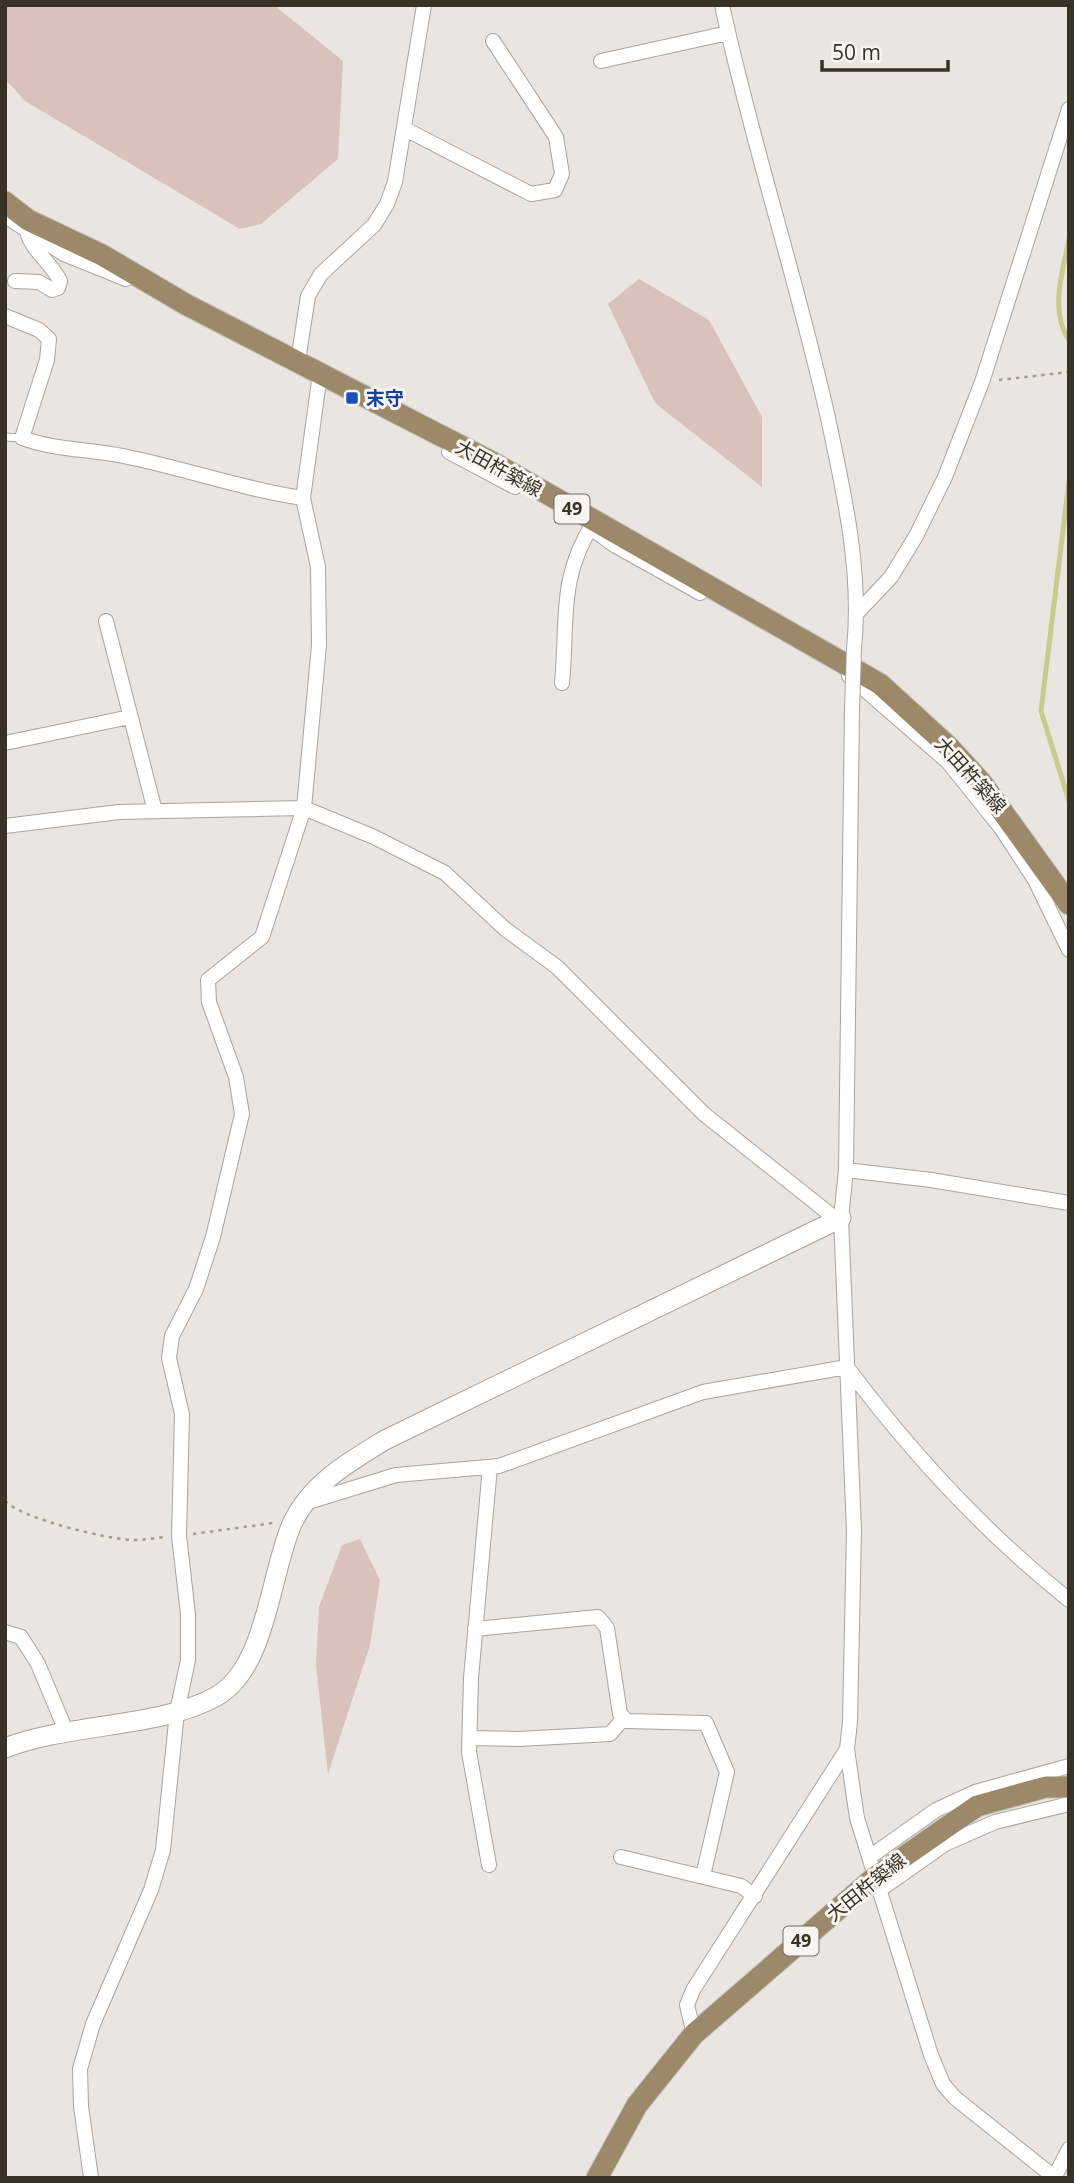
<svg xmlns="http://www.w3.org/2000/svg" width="1074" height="2183" viewBox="0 0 1074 2183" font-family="'Open Sans','Noto Sans JP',sans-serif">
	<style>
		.green { fill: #d9c1bc }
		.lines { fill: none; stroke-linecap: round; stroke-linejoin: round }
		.stream { stroke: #c8ca8e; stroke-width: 5 }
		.lane-casing { stroke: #aaa49d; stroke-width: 9 }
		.street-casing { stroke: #aaa49d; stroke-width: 16 }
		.secondary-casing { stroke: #a9a196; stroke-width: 21 }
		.primary-casing { stroke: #c4c1bd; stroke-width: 23 }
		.path { stroke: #ab9a85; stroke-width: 2.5; stroke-dasharray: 3.5 5; stroke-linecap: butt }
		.lane { stroke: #fff; stroke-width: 7 }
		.street { stroke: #fff; stroke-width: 14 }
		.secondary { stroke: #fff; stroke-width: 19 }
		.primary { stroke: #9c896a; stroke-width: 21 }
		.street-bridge-casing { stroke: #aaa49d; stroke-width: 16; stroke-linecap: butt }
		.street-bridge { stroke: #fff; stroke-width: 14 }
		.transit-dot { fill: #1a4fb4; stroke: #f7f4f1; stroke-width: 2.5 }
		.labels { text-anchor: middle; stroke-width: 6; stroke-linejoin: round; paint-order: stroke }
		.shield { fill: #f7f4f1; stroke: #726c61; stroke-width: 2 }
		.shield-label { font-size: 18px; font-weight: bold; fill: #393123 }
		.transit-label { font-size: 19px; font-weight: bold; fill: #164399; stroke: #f7f4f1; text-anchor: start }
		.street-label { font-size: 19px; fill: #393123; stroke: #f7f4f1 }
	</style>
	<rect width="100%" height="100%" fill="#eae5e1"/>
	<path class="green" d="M5,5h269l69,56 -5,98 -77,65 -21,5 -215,-128 -20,-22z
		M639,279l70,41 53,97v70l-107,-84 -47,-99z
		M360,1539l20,41 -10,65 -42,129 -12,-109 3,-58 23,-62z"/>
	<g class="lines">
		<path class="stream" d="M1069,239c-6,32 -20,72 0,101
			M1069,481l-28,230 28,90"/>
		<defs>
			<path id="lane" d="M5,437l17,1"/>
			<path id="street" d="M722,5c30,139 75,274 106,413 16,75 34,153 26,231
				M601,61l127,-28
				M405,129l126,65 24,-4 7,-16 -6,-37 -63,-96
				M5,216l59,38 62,25
				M15,281l24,1 13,8 6,-2 2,-7c-9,-19 -28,-30 -33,-49
				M5,316l34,14 10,9 -2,21 -25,78c33,12 67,11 101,18 61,12 118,33 180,42
				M298,361l10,-65 13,-22 53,-49 13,-21 8,-22 29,-177
				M449,452l66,35
				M591,528l23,17 86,48
				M857,613l34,-36 25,-41 29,-59 37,-95 87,-273
				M106,621l49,190
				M849,676l99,86 53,66 34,52 34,70
				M562,683c6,-63 -4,-105 32,-161
				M852,709l-6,461 -5,48 13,312 -4,192 -3,27 10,69 74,237 12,29 12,14 99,79
				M5,743l125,-26
				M5,826l114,-14 185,-4 70,29 71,36 60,56 52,38 147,147 132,105
				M846,1170l85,10 138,23
				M847,1367c65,87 137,165 222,233
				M308,1502l88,-27 103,-9 204,-74 144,-25
				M475,1629l123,-12 9,11 13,86 7,7 79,2 21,49 -24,104
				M5,1632l16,5 17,27 28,67
				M470,1738l49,1 91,-5 14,-16
				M871,1856l65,-46 39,-18 94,-26
				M621,1857l120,29 14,10
				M489,1865l-20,-113 2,-74 19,-211
				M881,1889l64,-45 50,-22 74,-18
				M694,2034l-7,-29 6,-15 154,-241
				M91,2178l-10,-72 -1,-37 13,-45 58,-134 12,-40 14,-138 11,-52v-46l-9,-78 3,-122 -13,-56 3,-22 24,-47 17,-52 29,-123 -6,-37 -27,-75 -1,-22 54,-43 42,-129 15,-163 -1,-78 -15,-69 16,-117 -2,-9
				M1054,2178l15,-29"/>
			<path id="secondary" d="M5,1748c64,-25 156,-20 212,-52 50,-29 53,-123 75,-172 18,-40 57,-62 93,-84l456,-222"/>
			<path id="primary" d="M5,202l23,18 74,35 85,50 305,157 388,222 69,63 32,35 88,122
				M597,2178l40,-73 57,-71 181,-157 102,-71 69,-19h23"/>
		</defs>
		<use href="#lane" class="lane-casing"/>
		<use href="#street" class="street-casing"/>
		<use href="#secondary" class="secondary-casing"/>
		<use href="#primary" class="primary-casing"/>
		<path class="path" d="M999,380l70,-8
			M5,1501c18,18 101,38 128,39 11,0 22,-2 33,-3
			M193,1534l80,-11"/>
		<use href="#lane" class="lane"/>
		<use href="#street" class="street"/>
		<use href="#secondary" class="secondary"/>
		<use href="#primary" class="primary"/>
		<defs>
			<path id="street-bridge" d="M852,709l2,-60"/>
		</defs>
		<use href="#street-bridge" class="street-bridge-casing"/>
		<use href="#street-bridge" class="street-bridge"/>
	</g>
	<rect class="transit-dot" x="345" y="391" width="14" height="14" rx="3.5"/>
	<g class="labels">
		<g class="shield">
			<rect x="554.5" y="494.5" width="35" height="29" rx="5"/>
			<rect x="783.5" y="1926.5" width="35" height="29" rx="5"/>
		</g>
		<g class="shield-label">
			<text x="572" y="515">49</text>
			<text x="801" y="1947">49</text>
		</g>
		<g class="transit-label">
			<text x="366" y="405">末守</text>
		</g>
		<g class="street-label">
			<text transform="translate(499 468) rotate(29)" y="7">大田杵築線</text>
			<text transform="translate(971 775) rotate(48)" y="7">大田杵築線</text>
			<text transform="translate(866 1887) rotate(-39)" y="7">大田杵築線</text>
		</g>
	</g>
	<rect width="1074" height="2183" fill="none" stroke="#393123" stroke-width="14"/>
	<path d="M822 60v10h126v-10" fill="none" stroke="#393123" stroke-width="3.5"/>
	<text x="832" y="60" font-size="21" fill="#393123" stroke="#f7f4f1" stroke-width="5" paint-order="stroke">50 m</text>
</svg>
